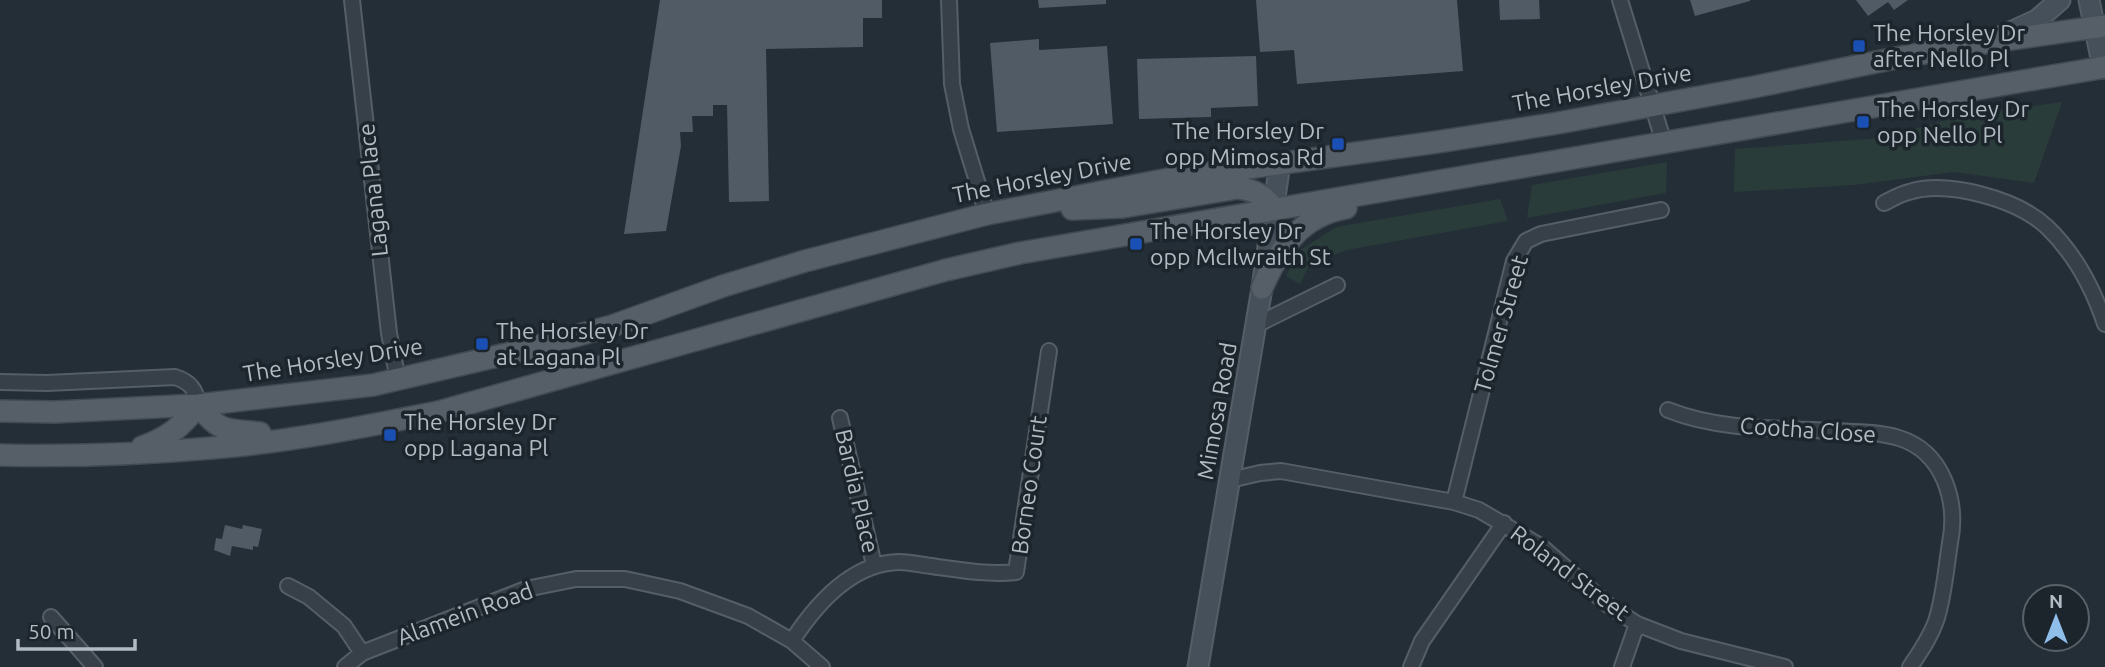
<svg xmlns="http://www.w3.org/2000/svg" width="2105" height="667" viewBox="0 0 2105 667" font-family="Ubuntu,sans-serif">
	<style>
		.green { fill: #293c3a }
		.building { fill: #505b66 }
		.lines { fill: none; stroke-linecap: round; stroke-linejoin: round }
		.street-casing { stroke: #555e66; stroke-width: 18 }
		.secondary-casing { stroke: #555e66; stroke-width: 23 }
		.primary-casing { stroke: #414951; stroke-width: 24 }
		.street { stroke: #374048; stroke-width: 14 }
		.secondary { stroke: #46505a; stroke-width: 19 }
		.primary { stroke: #565f68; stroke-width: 21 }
		.transit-dot { fill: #1a4fb4; stroke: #1d252c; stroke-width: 2.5 }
		.labels { text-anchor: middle; stroke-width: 7; stroke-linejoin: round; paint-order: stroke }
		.poi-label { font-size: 23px; fill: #b2bbc4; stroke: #1d252c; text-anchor: start }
		.street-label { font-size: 23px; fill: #b2bbc4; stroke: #1d252c }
	</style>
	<rect width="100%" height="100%" fill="#242e37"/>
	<path class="green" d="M2062,102l-28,81 -80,-11 -100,13 -120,7 1,-43 147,-11 77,-22z
		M1667,162l-1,31 -139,25 5,-33z
		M1500,199l8,22 -161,29 -37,14 -10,20 -14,-8 13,-25 37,-24z"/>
	<path class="building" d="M660,0h222v18h-19v29l-97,2 3,152 -40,1 -2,-97h-14v11h-21l1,16h-13l1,14 -15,85 -42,3z
		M1038,0h68v4l-67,4z
		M1256,0h201l6,71 -166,13 -3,-34 -34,2z
		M1499,0h40l1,19 -40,1z
		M1690,0h60v1l-55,15z
		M1856,0h52l-14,10 -6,-8 -20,14z
		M1039,39v11l68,-4 6,78 -116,8 -7,-89z
		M1256,56l2,50 -47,2v9l-72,2 -2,-60z
		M225,525l17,4 1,-4 19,4 -4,18 -5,-1v4l-21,-4 -2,10 -16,-6 2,-12 6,1z"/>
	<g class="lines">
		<defs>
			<path id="street" d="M352,0l37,333 9,47
				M949,0l3,84 9,45 26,85
				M1620,0l44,143
				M1884,203c8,-4 16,-9 25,-11 39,-12 108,7 138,35 27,26 46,61 58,97
				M1256,325l81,-40
				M0,382l47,1 128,-6c15,5 21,12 23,28
				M1668,410c53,21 112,18 168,21 21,1 43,1 63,7 45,14 59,64 51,105 -4,25 -6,54 -14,78 -6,17 -16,31 -26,46
				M840,418l34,147
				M1230,480l30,-7 21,-2 173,31 25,8 63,37 66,58 29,19 44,17 104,26
				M1454,502l60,-241 12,-20 15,-7 120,-24
				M288,586l21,11 35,29 18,27
				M51,617l44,50
				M792,641c24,-37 59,-78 107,-79 10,0 22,3 32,4 29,4 56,9 85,6l33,-221
				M345,667l17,-14 164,-64 50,-10h49l55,12 68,25 44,25 30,26
				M1411,667l11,-26 82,-118
				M1622,667l15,-43"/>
			<path id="secondary" d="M2089,0l14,68
				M2000,37l37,-17 23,-20
				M1198,667l64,-379 18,-125"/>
			<path id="primary" d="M1072,209l51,-2 115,-19c17,2 26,7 36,21
				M1262,288c17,-39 38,-72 84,-80
				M0,411l55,1 143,-7 175,-20 142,-33 97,-26 111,-40 82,-25 182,-47 187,-36 263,-36 121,-19 196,-36 142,-29 87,-15 122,-17
				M142,447c25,-9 40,-20 56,-42 23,29 28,24 62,28
				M0,455c71,2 142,-1 212,-7 76,-6 151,-21 226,-36l508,-142 74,-17 1085,-186"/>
		</defs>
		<use href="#street" class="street-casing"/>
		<use href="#secondary" class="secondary-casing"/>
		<use href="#primary" class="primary-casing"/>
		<use href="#street" class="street"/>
		<use href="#secondary" class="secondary"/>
		<use href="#primary" class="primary"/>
	</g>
	<g class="transit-dot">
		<rect x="1852" y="39" width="14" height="14" rx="3.5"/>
		<rect x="1856" y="115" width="14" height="14" rx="3.5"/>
		<rect x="1331" y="137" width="14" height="14" rx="3.5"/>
		<rect x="1129" y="237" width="14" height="14" rx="3.5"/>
		<rect x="475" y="337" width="14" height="14" rx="3.5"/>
		<rect x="383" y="428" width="14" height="14" rx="3.5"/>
	</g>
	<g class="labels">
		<g class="poi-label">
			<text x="1873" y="41">The Horsley Dr<tspan x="1873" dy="26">after Nello Pl</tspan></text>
			<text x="1877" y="117">The Horsley Dr<tspan x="1877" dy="26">opp Nello Pl</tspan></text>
			<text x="1324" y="139" text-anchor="end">The Horsley Dr<tspan x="1324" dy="26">opp Mimosa Rd</tspan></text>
			<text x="1150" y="239">The Horsley Dr<tspan x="1150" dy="26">opp McIlwraith St</tspan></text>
			<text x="496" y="339">The Horsley Dr<tspan x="496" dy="26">at Lagana Pl</tspan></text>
			<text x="404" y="430">The Horsley Dr<tspan x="404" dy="26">opp Lagana Pl</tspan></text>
		</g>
		<g class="street-label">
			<text transform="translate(1602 88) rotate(-10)" y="8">The Horsley Drive</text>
			<text transform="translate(1042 178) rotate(-11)" y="8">The Horsley Drive</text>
			<text transform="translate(373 190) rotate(-96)" y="8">Lagana Place</text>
			<text transform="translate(1501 324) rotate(-74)" y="8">Tolmer Street</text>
			<text transform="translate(333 360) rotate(-9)" y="8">The Horsley Drive</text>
			<text transform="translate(1217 411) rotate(-80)" y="8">Mimosa Road</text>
			<text transform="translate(1808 430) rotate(4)" y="8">Cootha Close</text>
			<text transform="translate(1029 485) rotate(-82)" y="8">Borneo Court</text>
			<text transform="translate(857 491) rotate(77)" y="8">Bardia Place</text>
			<text transform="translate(1570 573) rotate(37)" y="8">Roland Street</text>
			<text transform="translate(465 614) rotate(-20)" y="8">Alamein Road</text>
		</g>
	</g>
	<g transform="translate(2056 618)"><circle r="33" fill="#1d252c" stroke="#596169" stroke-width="2"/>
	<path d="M0-5L12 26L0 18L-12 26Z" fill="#90beeb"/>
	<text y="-10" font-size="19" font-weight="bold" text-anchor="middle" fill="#b2bbc4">N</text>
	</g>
	<path d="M18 639v10h117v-10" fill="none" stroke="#b2bbc4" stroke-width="3.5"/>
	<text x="28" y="639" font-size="21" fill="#b2bbc4" stroke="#1d252c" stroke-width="5" paint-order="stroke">50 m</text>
</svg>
